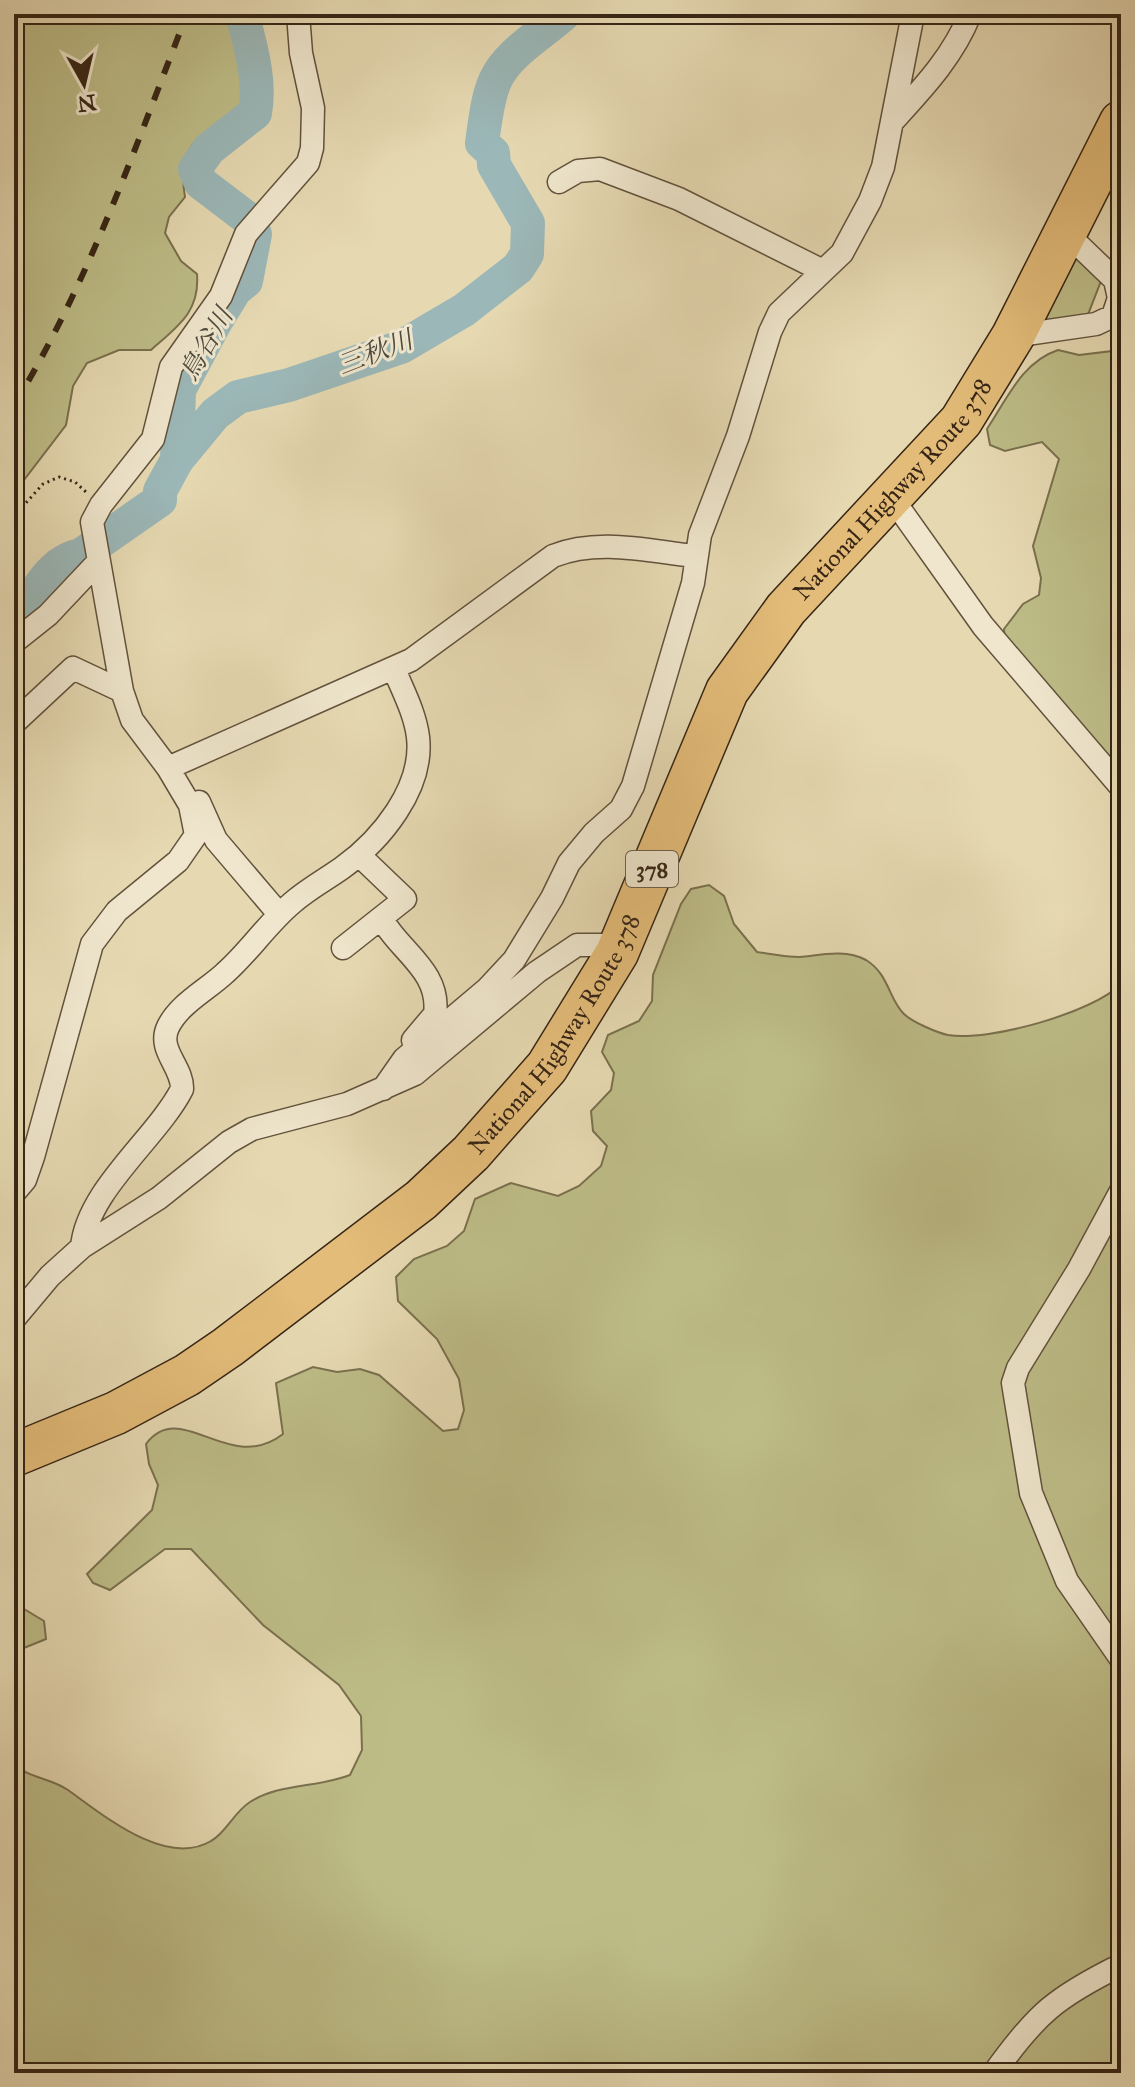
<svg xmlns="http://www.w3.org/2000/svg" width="1135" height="2087" viewBox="0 0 1135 2087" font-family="'IM FELL Great Primer','Noto Serif JP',serif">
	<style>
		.green { fill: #bdbc87; stroke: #7a704e; stroke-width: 2 }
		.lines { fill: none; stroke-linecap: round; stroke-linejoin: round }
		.river { stroke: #9bb7b7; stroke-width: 34 }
		.street-casing { stroke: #62523c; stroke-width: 25 }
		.highway-casing { stroke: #362515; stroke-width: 45 }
		.path { stroke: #362515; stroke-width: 3; stroke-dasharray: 2 4; stroke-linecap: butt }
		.street { stroke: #efe6cd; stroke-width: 22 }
		.highway { stroke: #e3bc79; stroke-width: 42 }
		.rail { stroke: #362515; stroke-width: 6; stroke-dasharray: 14 14; stroke-linecap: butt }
		.labels { text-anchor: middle; stroke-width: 6; stroke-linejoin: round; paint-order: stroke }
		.shield { fill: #efe6cd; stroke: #6e5f4c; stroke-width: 2 }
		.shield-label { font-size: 22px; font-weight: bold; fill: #362515 }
		.street-label { font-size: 24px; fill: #362515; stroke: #efe6cd }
		.water-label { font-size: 26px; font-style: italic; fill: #4f4a3e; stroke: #efe6cd }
	</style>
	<rect width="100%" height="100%" fill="#e6d9b2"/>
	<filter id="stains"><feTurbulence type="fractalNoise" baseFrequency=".0025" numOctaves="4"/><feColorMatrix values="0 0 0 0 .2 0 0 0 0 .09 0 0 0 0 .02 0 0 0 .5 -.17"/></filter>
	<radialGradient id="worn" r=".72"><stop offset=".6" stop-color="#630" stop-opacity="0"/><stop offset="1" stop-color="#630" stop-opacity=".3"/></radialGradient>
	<path class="green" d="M14,14h214c10,22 27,83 7,102 -5,6 -15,9 -22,12 -29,16 -33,38 -28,69l-16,20 -4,16 16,28 16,13c3,38 -19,52 -46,76h-32l-32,13 -14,23 -7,39 -52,68z
		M1074,253l27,28 -14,36 -45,4z
		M1058,350l21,5 42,-5v429l-115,-125 -2,-25 19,-25 16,-9 2,-17 -8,-32 26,-87 -17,-17 -37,9 -15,-6 -3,-16c20,-30 35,-67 71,-79z
		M709,885l15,11 10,28 23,28c14,2 29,5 43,5 21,-2 45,-8 66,3 23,14 23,40 38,54 8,8 34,19 44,21 41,7 146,-23 173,-51v801l-3,24 3,8v256h-1107v-309c14,14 37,14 54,26 35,25 98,78 143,51 15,-8 23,-29 39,-39 30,-19 67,-14 100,-27l12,-25 -1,-34 -22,-31 -76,-60 -72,-76h-26l-55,41 -17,-7 -6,-9 65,-64 6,-25 -9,-21 -3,-20c35,-47 83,32 137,-10l-7,-51 37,-16 24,5 23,-3 19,6 64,56 15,-2 6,-19 -5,-31 -22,-40 -39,-38 -2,-24 18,-18 33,-13 17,-15 11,-32 36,-16 47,13 21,-10 22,-20 6,-20 -14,-15 -2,-20 20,-21 3,-17 -12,-21 6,-17 31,-14 13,-20 1,-26 28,-71 10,-15z
		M19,1606l25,15 2,18 -32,13v-43z"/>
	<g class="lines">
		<path class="river" d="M242,14c8,29 19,67 13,99l-46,36 -14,20 6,14 46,35
			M177,460l2,-70 37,-69 19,-31 11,-9 9,-47
			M14,620c23,-23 32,-58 67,-65l79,-55v-9l17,-31 38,-46 23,-17 51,-12 112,-38 63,-37 54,-42 9,-14 1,-31 -34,-58 -1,-12 -11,-10c3,-20 5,-44 13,-62 12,-28 47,-47 69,-67"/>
		<defs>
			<path id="street" d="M892,122c30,-33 61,-65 78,-108
				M559,182l19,-11 22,-2 79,30 144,72
				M1013,336l83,-12 17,-8 6,-18 -4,-18 -50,-48
				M892,498l91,128 138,161
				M14,642l34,-27 50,-53
				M14,723l59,-55 49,23
				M168,768l243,-108 142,-104c45,-18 95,-5 141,0
				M199,802l17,38 63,74
				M382,919c16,31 59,52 53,95l-22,26
				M343,948l62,-49 -46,-44
				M383,1089l21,-30 83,-70 27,-29 38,-62 17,-35 25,-30 27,-24 12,-23 60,-203 7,-48 38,-99 32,-104 9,-19 63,-60 28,-52 13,-34 30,-153
				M1121,1191l-42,78 -61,99 -5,15 18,110 36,88 54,78
				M14,1193l11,-13 8,-23 59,-213 25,-33 61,-50 18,-26 -6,-30 -22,-37 -36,-48 -10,-29 -30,-169 9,-17 52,-66 18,-72 50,-71 25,-62 62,-71 4,-15 1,-40 -12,-55 -3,-39
				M82,1247c5,-57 75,-109 100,-158 1,-22 -25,-39 -14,-62 11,-23 39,-37 57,-54 24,-21 42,-49 67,-70 16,-14 33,-23 50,-35 39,-28 82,-80 76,-131 -3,-24 -15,-46 -24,-68
				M14,1319l36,-43 32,-29 77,-49 70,-56 23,-13 95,-25 68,-30 122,-102 40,-27h25l15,8
				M994,2073c42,-59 62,-76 127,-108
				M1120,2073l1,-1"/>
			<g id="highway">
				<path id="s1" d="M14,1455l102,-42 71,-38 41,-28 193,-147 50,-47 76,-86 70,-114 110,-262 59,-82 175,-188 52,-85 108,-214"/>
			</g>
		</defs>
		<use href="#street" class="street-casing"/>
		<use href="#highway" class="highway-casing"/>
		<path class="path" d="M14,516l29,-32 16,-7 16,5 11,10"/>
		<use href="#street" class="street"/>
		<use href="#highway" class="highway"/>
		<path class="rail" d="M14,405c75,-122 121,-258 173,-391"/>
	</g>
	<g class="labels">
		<rect class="shield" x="626" y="851" width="52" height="36" rx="6"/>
		<g class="shield-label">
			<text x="652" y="877">378</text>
		</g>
		<g class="street-label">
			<text dy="8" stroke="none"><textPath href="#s1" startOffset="1346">National Highway Route 378</textPath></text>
			<text dy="8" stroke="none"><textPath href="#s1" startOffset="698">National Highway Route 378</textPath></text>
		</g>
		<g class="water-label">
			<text transform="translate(206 344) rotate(-60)" y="9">鳥谷川</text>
			<text transform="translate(375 352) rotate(-21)" y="9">三秋川</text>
		</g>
	</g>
	<rect width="1135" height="2087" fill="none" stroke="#e6d9b2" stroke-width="48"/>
	<rect x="16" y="16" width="1103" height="2055" fill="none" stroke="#362515" stroke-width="4"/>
	<rect x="24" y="24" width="1087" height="2039" fill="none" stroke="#362515" stroke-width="2"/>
	<g transform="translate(84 84) rotate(172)" stroke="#efe6cd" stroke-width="6" paint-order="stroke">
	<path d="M0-6L14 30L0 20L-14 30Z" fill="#362515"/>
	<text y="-12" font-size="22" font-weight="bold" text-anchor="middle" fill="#362515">N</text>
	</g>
	<rect width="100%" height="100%" filter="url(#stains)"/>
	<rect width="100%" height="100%" fill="url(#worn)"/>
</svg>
